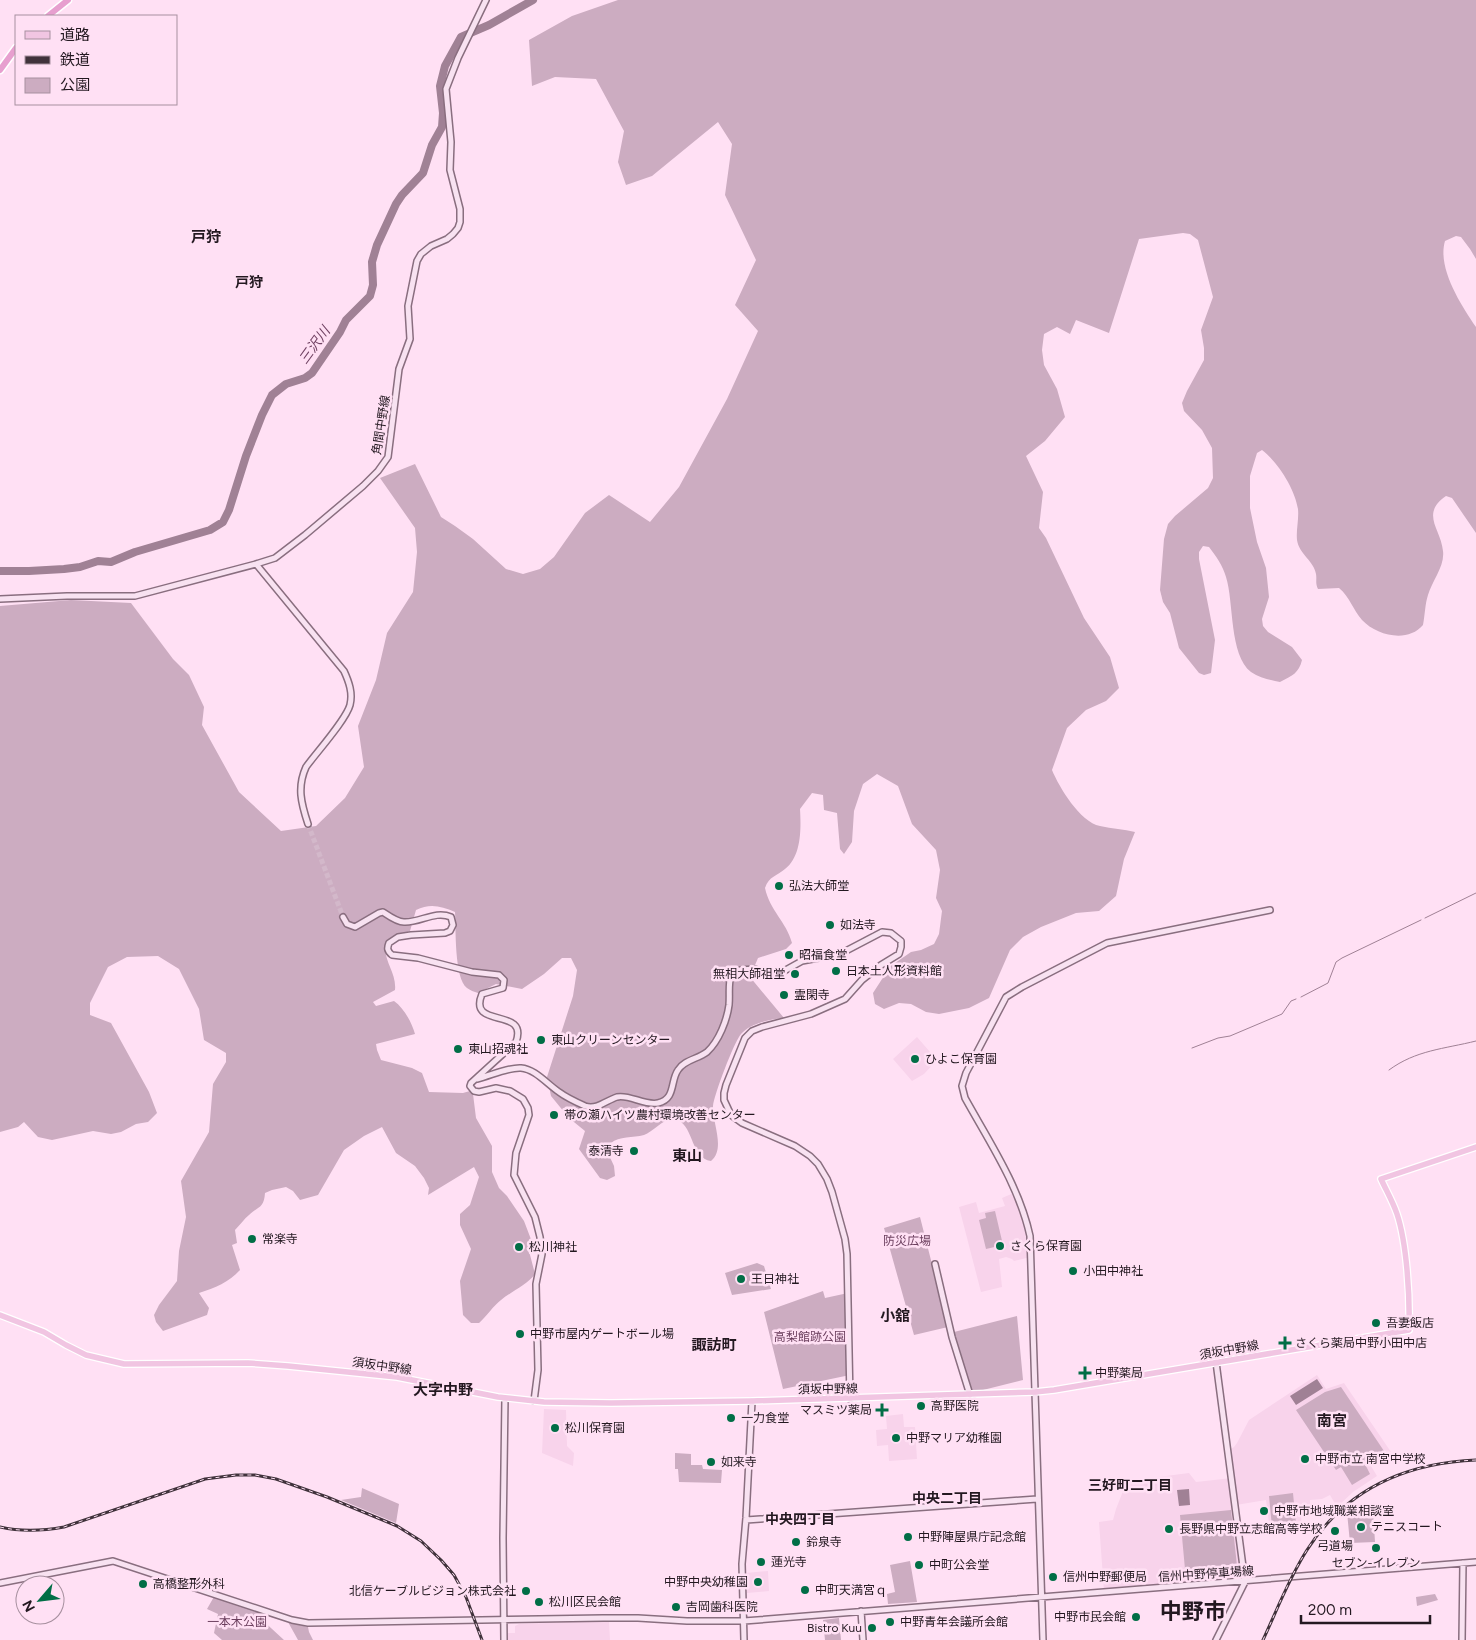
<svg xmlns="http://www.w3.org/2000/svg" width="1476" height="1640" viewBox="0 0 1476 1640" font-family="Figtree,'Noto Sans JP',sans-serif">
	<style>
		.built { fill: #f8d3eb }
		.green { fill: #ccacc1 }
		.water { fill: #a08195 }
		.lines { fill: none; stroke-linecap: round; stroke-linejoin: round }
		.stream { stroke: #a08195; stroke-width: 1 }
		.river { stroke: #a08195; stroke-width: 8 }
		.secondary-tunnel { stroke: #d3b8ca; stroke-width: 5; stroke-dasharray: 5 2.5; stroke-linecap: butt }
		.secondary-casing { stroke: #896e7f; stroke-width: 8 }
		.primary-casing { stroke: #fff; stroke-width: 8 }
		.highway-casing { stroke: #fff; stroke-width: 9 }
		.secondary { stroke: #f8e2f1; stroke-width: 5 }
		.primary { stroke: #f1c5e2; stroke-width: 5.5 }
		.highway { stroke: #e79fcf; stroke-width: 6 }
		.rail-casing { stroke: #40323b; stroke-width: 3 }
		.rail { stroke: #ffe0f4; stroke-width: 1; stroke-dasharray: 4; stroke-linecap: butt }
		.poi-dot { fill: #016e46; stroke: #ffe0f4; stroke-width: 2 }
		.labels { text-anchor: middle; stroke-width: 5; stroke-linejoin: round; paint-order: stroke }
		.street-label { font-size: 12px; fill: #231820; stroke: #ffe0f4 }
		.poi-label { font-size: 12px; fill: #231820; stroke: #ffe0f4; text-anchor: start }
		.park-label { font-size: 12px; fill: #6c3f5e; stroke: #ffe0f4 }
		.neighbourhood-label { font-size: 14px; font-weight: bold; fill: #231820; stroke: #ffe0f4 }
		.water-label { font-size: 14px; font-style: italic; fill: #714363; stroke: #ffe0f4 }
		.quarter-label { font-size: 15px; font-weight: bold; fill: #231820; stroke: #ffe0f4 }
		.town-label { font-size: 22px; font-weight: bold; fill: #231820; stroke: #ffe0f4 }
	</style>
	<rect width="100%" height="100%" fill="#ffe0f4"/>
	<path class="built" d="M917,1037l20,23 -13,14 -12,7 -19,-22z
		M1016,1192l9,24 6,41 -17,4 -2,-2 -6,-2 -7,2 3,28 -21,5 -22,-85 17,-5 3,11 26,-7 -3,-8z
		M1317,1375l9,14 18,-6 47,69 -20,14 6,10 -24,16 -16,15 -7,-12 -8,4 -12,1v14l-9,1 1,13 -32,3 -4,-31 -30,5 9,77 -141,10 -5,-70 14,-2 3,-11 11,-28 62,-8 7,9 36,-4 -3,-28 5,-3 3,-4 12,-23z
		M544,1409l22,1 1,36 7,7 -1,13 -31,-13z
		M903,1414l1,13h11l2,32 -28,2 -1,-16 -11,1 -1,-16 11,-1 -1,-13z
		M768,1571l1,20 -22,2 -1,-20z
		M574,1622h35l1,18h-102v-7h7v-7l4,-2z"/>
	<path class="green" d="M618,0h858v259l-6,-10 -9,-12 -5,-1 -11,5c-8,27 16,64 31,86v206l-24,-35 -6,-2c-26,18 -5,33 -3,55 2,15 -11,30 -15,44 -3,9 -3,20 -5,30 -15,18 -46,11 -61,-5 -9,-10 -12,-23 -23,-32l-21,1c-3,-6 -1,-9 -2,-15 -2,-13 -17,-20 -19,-34 -1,-10 2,-20 1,-31 -3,-20 -20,-47 -36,-59l-5,3 -7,23v32l7,34 9,26 3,29 -7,22 1,7 5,6 24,15 10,13c-3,13 -10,16 -22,22 -10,-2 -20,-4 -29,-10 -22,-17 -17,-70 -25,-95 -3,-11 -10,-21 -17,-30l-6,-1 -4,6v7l16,81 -4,33 -7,2 -5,-2 -20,-25 -9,-35 -7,-11 -3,-12 4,-51 4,-15 7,-8 33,-28 5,-10 -1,-30 -10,-18 -18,-19 -2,-8 5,-12 17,-31v-12l-3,-18 12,-33 -15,-57 -8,-6 -7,-1 -44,6 -30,94 -33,-13 -6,14 -13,-7 -13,7 -2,16 2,15 13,24 8,28 -20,24 -19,15 17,36 -4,36 7,10 38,80 26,39 9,31 -13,13 -20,9 -19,18 -15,42c7,17 28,52 48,56 12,3 24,3 35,6l-11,27 -8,37 -17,15 -23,2 -35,14 -18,10 -13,13 -21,48 -20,10 -30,6 -13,-2 -15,-8 -12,-1 -15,6 -9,-5 -2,-11 11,-17 1,-6 26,-18 10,-2 13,-6 5,-10 3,-23 -6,-13 4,-28 -4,-20 -24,-26 -14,-38 -21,-12 -14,10 -9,27 -2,31 -8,12 -4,-5 -3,-36 -13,-3 -1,-15 -11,-2 -12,16c1,18 2,47 -15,60 -8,7 -16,7 -20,19 5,23 21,33 27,55l-6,6 -28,9 -8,19 34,41c-13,1 -34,5 -43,16 -7,8 -27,61 -28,72 -1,16 13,43 -2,55 -20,-3 -17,-33 -33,-41 -12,-6 -24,12 -34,15 -11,3 -25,1 -33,8l-3,10 6,13 1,10 -8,4 -7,-2 -21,-29 6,-18 -16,-13 -18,-22 -4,-19 26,-81 4,-26 -6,-12h-9l-18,16 -22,15 -26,-5 -18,9c-4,-1 -8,-3 -11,-5 -13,-10 -11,-60 -12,-76 -14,-6 -25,-9 -39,-2l-6,21 -23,9c-7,18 10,31 8,50l-22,12 3,4 18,-5c10,7 18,22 21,33l-39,10 1,6 4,10 31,8 10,5 7,19 34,1 7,-2 3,3 3,24 16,28v26l7,16 8,8 17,25 8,21 -3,9 6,23c-8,11 -23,17 -34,26 -8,6 -14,16 -22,23h-8l-8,-8 -3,-34 11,-32 -11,-24v-11l10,-9 9,-28 -5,-10 -46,28 1,-7 -5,-10 -9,-12 -19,-13 -14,-26 -18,9 -20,14 -26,45 -18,5 -7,-9 -7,-4 -14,3 -7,3c-1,15 -6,13 -16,22 -5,4 -9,10 -14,15l2,13 -5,2 8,25c-11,12 -25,18 -41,23l10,15 -2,7 -44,16 -7,-9 -2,-7 5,-10 18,-24 2,-30 7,-34 -5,-36 28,-49 4,-48 13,-22v-9l-22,-13 -5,-31 -20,-40 -21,-13 -31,1 -19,10 -18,36v12l21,8 38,69 8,21 -9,9 -12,2 -15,8 -10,2 -18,-3 -41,9 -14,-3 -14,-15 -6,5 -18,5v-526l71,-6 60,3 42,56 16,16 15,32 -2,18 37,67 42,39 35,-5 29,-28 19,-31 -6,-41 18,-46 11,-47 26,-41 4,-40 -2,-24 -35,-50 35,-14 26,53 14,9 18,13 33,30 17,5 17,-5 14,-12 31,-44 24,-18 41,27 29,-35 48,-88 31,-68 -23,-26 21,-45 -31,-65 7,-51 -14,-22 -66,54 -26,9 -8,-23 6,-31 -28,-52 -41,-2 -23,9 -3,-46 43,-24z
		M995,1211l8,34 -17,4 -7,-29 7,-2 -1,-5z
		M920,1217l28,110 -34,8 -30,-107z
		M757,1263l7,3 7,23 -39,6 -7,-22z
		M823,1291l2,7 23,-5 2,82 -67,14 -19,-77z
		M1017,1316l6,64 -52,13 -17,-61z
		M1341,1387l43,64 -19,13 5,10 -18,11 -11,-18 -5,3 -40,-60 29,-18z
		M675,1453l16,1v11h11l1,4 19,1 -1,13 -42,-1 -1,-13h-3z
		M362,1488l37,16 -3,19 -55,-23 20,-3z
		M1293,1493l3,31 -24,3 -3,-31z
		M1231,1510l7,65 -52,5 -6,-65z
		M1373,1510l2,32 -25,1 -3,-31z
		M910,1561l7,41 -29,2 -1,-10 8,-2 -5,-27z
		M1435,1594l3,6 -21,6 -1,-9z
		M215,1595l46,15 -2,7 25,23h-62l-8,-7 4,-19 -11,-5z
		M839,1618l2,22h-16l-2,-20z
		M288,1622l20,5 1,5 4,8h-15z"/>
	<path class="water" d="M1317,1379l6,9 -27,17 -6,-9z
		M1189,1489l1,16 -11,1 -2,-16z"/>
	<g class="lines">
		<path class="stream" d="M1425,918l51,-25
			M1301,997l27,-14 8,-21 6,-4 79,-38
			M1192,1048l26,-10 12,-2 52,-22 9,-13 5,-2
			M1389,1070c27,-20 55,-21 87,-29"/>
		<path class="river" d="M0,571h29l35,-2 16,-2 18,-6 13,1 24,-10 75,-22 13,-8 6,-12 17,-54 16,-41 10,-20 14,-11 19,-6 7,-5 28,-41 6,-12 24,-24 3,-11 -1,-23 5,-17 19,-41 6,-9 21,-22 9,-28 10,-18 1,-14 -3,-27 5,-20 16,-29 28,-12 44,-25"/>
		<path class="secondary-tunnel" d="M308,824l35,93"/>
		<defs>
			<path id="secondary" d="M256,564l88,107c5,11 9,22 6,34 -4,15 -34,48 -44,62 -9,20 -5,36 2,57
				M0,599l67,-3h68l121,-32 19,-6 30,-23 58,-49 15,-15 10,-14 11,-88 11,-30 -2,-33 9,-45 4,-7 10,-8 16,-7 6,-5 5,-6 2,-6v-13l-10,-39 1,-28 -5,-53 12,-31 28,-58
				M343,917l4,7 8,3 24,-14 4,-1c6,4 14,10 21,10 16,1 31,-12 47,-5l2,8 -3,6 -5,2 -34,2 -13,2 -9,6c-2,5 -2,8 3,12l26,3 54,14 27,3 5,5 -1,8 -21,6c-15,36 47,12 34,48l-45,41 -1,3 4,5 5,1 17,-4 14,3 13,8 5,9 1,7 -13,38 -2,22 21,42 5,20 2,17 -6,30 2,86 -4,31
				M477,1079c13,-3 31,-12 44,-11 14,1 26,16 38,24 8,6 17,10 26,14 12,4 22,-6 32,-9 12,-3 28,9 41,6 18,-4 12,-22 20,-33 6,-10 20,-11 29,-18 12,-11 20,-32 22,-47 1,-12 -1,-19 2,-30l9,-5 15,-1 14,6 6,1 27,-15 38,-7 42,-22 9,1 10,8v6l-2,7 -18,11 -19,15 -17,19 -34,15 -49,13 -10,4 -7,7 -19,47 -2,8v7l7,15 11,8 53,23 15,10 8,8 9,15 5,13 13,47 2,15 3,145
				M935,1264l17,73 18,58
				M746,1520l291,-21
				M0,1583l113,-22 179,59 16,3 295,-5h35l49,3h57l732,-59
				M861,1611l2,29
				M504,1640l-1,-102 2,-140
				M744,1640l-2,-76 4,-46 6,-117
				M1043,1640l-13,-404c-11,-50 -40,-93 -65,-138l-3,-12 4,-13 40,-76 16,-10 85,-44 163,-33
				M1216,1640l29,-58 -29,-220
				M1462,1640l1,-77"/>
			<path id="primary" d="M0,1315l44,17 22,13 20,10 38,9 124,-1 40,3 109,11 101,20 46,5 67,1 141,-2 283,-9 19,-2 355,-60c1,-32 -2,-86 -12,-116 -4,-12 -11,-24 -16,-35l95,-32"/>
			<path id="highway" d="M48,16l20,-16
				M0,70l16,-22"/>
		</defs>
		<use href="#secondary" class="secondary-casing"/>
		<use href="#primary" class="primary-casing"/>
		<use href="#highway" class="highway-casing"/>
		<use href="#secondary" class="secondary"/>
		<use href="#primary" class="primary"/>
		<use href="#highway" class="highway"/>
		<defs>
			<path id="rail" d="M0,1527c22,5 42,4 64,0l141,-48 31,-4h19l21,4 51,18 70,29 24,15 20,19 13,15 12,22 16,43
				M1263,1640c14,-30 26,-62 44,-90 39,-61 99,-87 169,-90"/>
		</defs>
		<use href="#rail" class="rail-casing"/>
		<use href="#rail" class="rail"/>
	</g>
	<g class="poi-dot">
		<circle cx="779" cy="886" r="5"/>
		<circle cx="830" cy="925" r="5"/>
		<circle cx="789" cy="955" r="5"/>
		<circle cx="836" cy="971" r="5"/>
		<circle cx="795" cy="974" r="5"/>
		<circle cx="784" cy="995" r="5"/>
		<circle cx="541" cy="1040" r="5"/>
		<circle cx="458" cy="1049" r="5"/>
		<circle cx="915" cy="1059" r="5"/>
		<circle cx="554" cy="1115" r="5"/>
		<circle cx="634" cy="1151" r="5"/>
		<circle cx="252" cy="1239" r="5"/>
		<circle cx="1000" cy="1246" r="5"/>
		<circle cx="519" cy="1247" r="5"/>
		<circle cx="1073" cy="1271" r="5"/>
		<circle cx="741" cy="1279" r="5"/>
		<circle cx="1376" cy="1323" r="5"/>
		<circle cx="520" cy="1334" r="5"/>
		<path d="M1282.5 1335.5h5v5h5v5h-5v5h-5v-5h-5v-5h5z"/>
		<path d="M1082.5 1365.5h5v5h5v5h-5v5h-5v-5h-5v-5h5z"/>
		<circle cx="921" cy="1406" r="5"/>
		<path d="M879.5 1402.5h5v5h5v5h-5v5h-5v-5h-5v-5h5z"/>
		<circle cx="731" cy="1418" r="5"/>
		<circle cx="555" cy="1428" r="5"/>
		<circle cx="896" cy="1438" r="5"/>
		<circle cx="1305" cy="1459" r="5"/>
		<circle cx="711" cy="1462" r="5"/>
		<circle cx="1264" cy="1511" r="5"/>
		<circle cx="1361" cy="1527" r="5"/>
		<circle cx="1169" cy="1529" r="5"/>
		<circle cx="1335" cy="1531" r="5"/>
		<circle cx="908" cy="1537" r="5"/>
		<circle cx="796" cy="1542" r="5"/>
		<circle cx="1376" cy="1548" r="5"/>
		<circle cx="761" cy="1562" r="5"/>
		<circle cx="919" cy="1565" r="5"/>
		<circle cx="1053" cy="1577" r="5"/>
		<circle cx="758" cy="1582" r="5"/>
		<circle cx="143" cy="1584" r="5"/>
		<circle cx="805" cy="1590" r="5"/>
		<circle cx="526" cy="1591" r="5"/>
		<circle cx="539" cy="1602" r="5"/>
		<circle cx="676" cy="1607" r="5"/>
		<circle cx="1136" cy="1617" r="5"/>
		<circle cx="890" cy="1622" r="5"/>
		<circle cx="872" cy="1628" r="5"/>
	</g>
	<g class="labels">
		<g class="street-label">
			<text transform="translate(381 425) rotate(-81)" y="4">角間中野線</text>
			<text transform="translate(1229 1350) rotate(-10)" y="4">須坂中野線</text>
			<text transform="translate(382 1366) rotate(8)" y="4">須坂中野線</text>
			<text transform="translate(828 1389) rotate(-1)" y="4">須坂中野線</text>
			<text transform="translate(1206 1574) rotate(-4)" y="4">信州中野停車場線</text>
		</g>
		<g class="poi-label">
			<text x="789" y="890">弘法大師堂</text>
			<text x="840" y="929">如法寺</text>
			<text x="799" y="959">昭福食堂</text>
			<text x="846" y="975">日本土人形資料館</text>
			<text x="785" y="978" text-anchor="end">無相大師祖堂</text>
			<text x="794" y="999">霊閑寺</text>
			<text x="551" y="1044">東山クリーンセンター</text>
			<text x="468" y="1053">東山招魂社</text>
			<text x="925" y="1063">ひよこ保育園</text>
			<text x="564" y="1119">帯の瀬ハイツ農村環境改善センター</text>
			<text x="624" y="1155" text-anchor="end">泰清寺</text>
			<text x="262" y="1243">常楽寺</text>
			<text x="1010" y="1250">さくら保育園</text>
			<text x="529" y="1251">松川神社</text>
			<text x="1083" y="1275">小田中神社</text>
			<text x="751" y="1283">王日神社</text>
			<text x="1386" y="1327">吾妻飯店</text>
			<text x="530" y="1338">中野市屋内ゲートボール場</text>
			<text x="1295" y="1347">さくら薬局中野小田中店</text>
			<text x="1095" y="1377">中野薬局</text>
			<text x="931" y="1410">高野医院</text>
			<text x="872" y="1414" text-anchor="end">マスミツ薬局</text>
			<text x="741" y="1422">一力食堂</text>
			<text x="565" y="1432">松川保育園</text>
			<text x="906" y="1442">中野マリア幼稚園</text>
			<text x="1315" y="1463">中野市立 南宮中学校</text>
			<text x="721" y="1466">如来寺</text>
			<text x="1274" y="1515">中野市地域職業相談室</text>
			<text x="1371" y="1531">テニスコート</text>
			<text x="1179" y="1533">長野県中野立志館高等学校</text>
			<text x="918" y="1541">中野陣屋県庁記念館</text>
			<text x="806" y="1546">鈴泉寺</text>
			<text x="1335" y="1550" text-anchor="middle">弓道場</text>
			<text x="771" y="1566">蓮光寺</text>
			<text x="1376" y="1567" text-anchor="middle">セブン-イレブン</text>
			<text x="929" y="1569">中町公会堂</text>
			<text x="1063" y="1581">信州中野郵便局</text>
			<text x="748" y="1586" text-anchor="end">中野中央幼稚園</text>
			<text x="153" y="1588">高橋整形外科</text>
			<text x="815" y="1594">中町天満宮ｑ</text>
			<text x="516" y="1595" text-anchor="end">北信ケーブルビジョン株式会社</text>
			<text x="549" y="1606">松川区民会館</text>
			<text x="686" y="1611">吉岡歯科医院</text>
			<text x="1126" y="1621" text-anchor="end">中野市民会館</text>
			<text x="900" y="1626">中野青年会議所会館</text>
			<text x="862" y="1632" text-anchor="end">Bistro Kuu</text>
		</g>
		<g class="park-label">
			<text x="907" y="1245">防災広場</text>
			<text x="810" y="1341">高梨館跡公園</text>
			<text x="237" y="1626">一本木公園</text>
		</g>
		<g class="neighbourhood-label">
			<text x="249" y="287">戸狩</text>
			<text x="1130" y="1490">三好町二丁目</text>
			<text x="947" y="1503">中央二丁目</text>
			<text x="800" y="1524">中央四丁目</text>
		</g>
		<g class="water-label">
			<text transform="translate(314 345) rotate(-54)" y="5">三沢川</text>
		</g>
		<g class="quarter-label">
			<text x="206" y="242">戸狩</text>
			<text x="687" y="1161">東山</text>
			<text x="895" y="1321">小舘</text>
			<text x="714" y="1350">諏訪町</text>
			<text x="443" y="1395">大字中野</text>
			<text x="1332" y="1426">南宮</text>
		</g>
		<g class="town-label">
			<text x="1193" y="1619">中野市</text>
		</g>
	</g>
	<rect x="15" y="15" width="162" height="90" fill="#ffe0f4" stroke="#a7909f"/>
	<rect x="25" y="31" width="25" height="8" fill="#f1c5e2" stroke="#a7909f"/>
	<text x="60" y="40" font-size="15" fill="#231820">道路</text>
	<rect x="25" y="56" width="25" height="8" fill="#40323b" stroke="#a7909f"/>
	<text x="60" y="65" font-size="15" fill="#231820">鉄道</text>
	<rect x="25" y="78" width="25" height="15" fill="#ccacc1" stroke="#a7909f"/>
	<text x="60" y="90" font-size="15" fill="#231820">公園</text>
	<g transform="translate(40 1600) rotate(242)"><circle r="24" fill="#ffe0f4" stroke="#a7909f"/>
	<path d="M0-4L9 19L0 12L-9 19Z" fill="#016e46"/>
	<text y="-8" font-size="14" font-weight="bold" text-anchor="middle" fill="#231820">N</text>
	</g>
	<path d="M1301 1615v8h129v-8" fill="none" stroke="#231820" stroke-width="2.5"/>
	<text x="1308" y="1615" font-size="15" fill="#231820" stroke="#ffe0f4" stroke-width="4" paint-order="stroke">200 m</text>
</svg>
